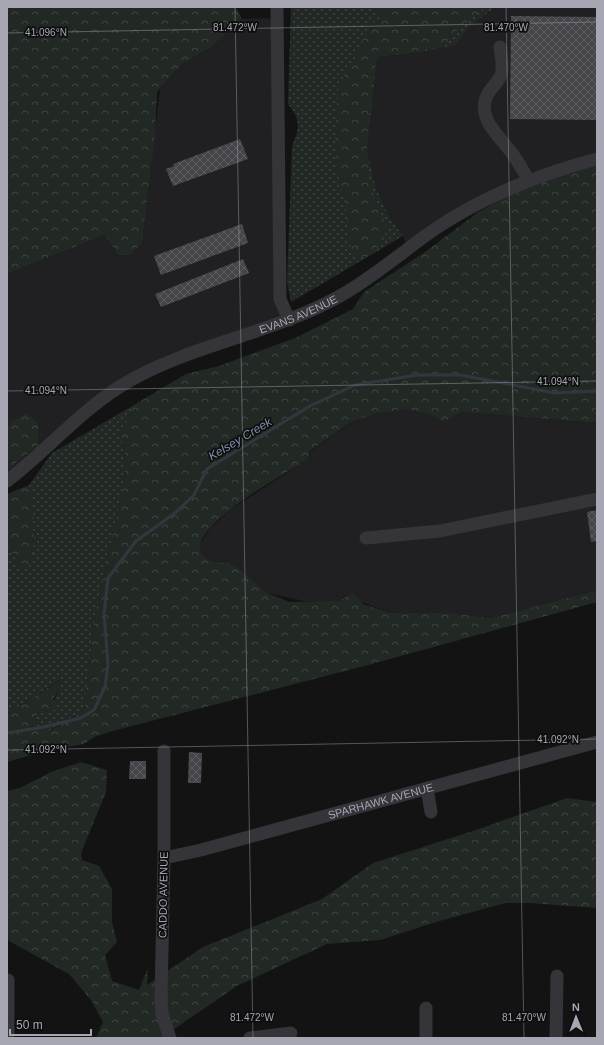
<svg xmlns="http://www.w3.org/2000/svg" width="604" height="1045" viewBox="0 0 604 1045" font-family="Helvetica,sans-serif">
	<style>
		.built { fill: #201f21 }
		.grass { fill: url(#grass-dots) }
		.forest { fill: url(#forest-crowns) }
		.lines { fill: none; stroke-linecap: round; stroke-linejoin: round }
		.stream { stroke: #32373f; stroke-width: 3 }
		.building { fill: url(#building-cross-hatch) }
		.minor { stroke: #353439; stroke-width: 13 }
		.ticks { fill: none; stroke: #a6a7b3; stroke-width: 1; stroke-opacity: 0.45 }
		.labels { text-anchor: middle; stroke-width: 3.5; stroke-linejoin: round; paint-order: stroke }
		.street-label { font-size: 11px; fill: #a6a7b3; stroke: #0e0e0f }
		.water-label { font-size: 12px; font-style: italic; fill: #818eaa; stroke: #0e0e0f }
		.ticks-label { font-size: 10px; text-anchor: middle; fill: #a6a7b3; stroke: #0e0e0f; stroke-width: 3.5; stroke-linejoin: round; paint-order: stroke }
	</style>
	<defs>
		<pattern id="grass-dots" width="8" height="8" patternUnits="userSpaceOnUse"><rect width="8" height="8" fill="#222924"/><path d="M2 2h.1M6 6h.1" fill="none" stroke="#3f4541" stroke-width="1.8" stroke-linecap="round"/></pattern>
		<pattern id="forest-crowns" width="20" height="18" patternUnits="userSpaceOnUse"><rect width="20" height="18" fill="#222924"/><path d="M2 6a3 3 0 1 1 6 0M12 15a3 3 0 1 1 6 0" fill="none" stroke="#3f4541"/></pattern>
		<pattern id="building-cross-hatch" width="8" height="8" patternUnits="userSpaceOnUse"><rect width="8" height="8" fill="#454549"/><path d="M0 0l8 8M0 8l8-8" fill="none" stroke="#5d5d61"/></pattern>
	</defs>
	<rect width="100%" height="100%" fill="#131314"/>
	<path class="built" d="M499,7h98v152l-57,18 -132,73 -5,-14 -14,-20 -13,-28 -9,-39 9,-92 46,-5 32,-7 15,-17 25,-19z
		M276,18l3,262 10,40 -141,51 -141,110v-207l98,-39 13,20h12l12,-12 18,-154 21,-24 33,-20 28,-26z
		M407,409l23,6 14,7 18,-10 135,11v167l-106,28 -46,-5h-54l-46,-17 -7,5 -12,2 -22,-2 -37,-8 -33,-29 -24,-3 -9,-8v-11l9,-13 20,-19 78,-51 2,-7 41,-30 24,-8z"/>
	<path class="grass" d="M291,7h208l-6,2 -24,19 -14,17 -33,7 -45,5 -10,92 9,39 13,28 14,20 -112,66 -4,-20 5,-136c8,-19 9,-25 -4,-42z
		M597,284v35l-4,-3z
		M134,405l-13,30 5,24 -4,33 -27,123 -11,95 -35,21 -13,-5 -2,-5 3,-7 16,-4c0,-15 8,-18 8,-31l-54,35v-165l7,6 20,-14c-3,-18 0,-38 -5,-56l23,-32z"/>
	<path class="forest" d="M7,7h229l6,12 -28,26 -33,20 -24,27 -2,43 -13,108 -12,12h-12l-13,-20 -98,39z
		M370,7h116l-31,25 -12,15 -67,10c-3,38 -13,83 -7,120 3,18 12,36 19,52l-7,15 -15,14 -15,-6 -4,-37 -10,-45 -2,-29 3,-50 5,-14 12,-19 14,-33 14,-8z
		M597,166v118l-4,32 4,3v104l-135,-11 -18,10 -14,-7 -23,-6 -32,5 -24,8 -41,29 -2,8c-28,18 -93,53 -107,82 -1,4 0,9 0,12l9,8 24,3 33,29 22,9 49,-1 15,-8 10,11 28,9h57l43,5 106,-28v12l-229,63 -252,65 -22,7 -10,7 -36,6 -41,12v-48l55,-35 -1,7 -8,13 5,8 -4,3 -17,4 -3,7 2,5 14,5 34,-21 11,-95 27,-123 4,-33 -5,-24 13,-30 52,-31 33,-8 76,-28 58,-29 11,-17 61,-40 52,-39 20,-12 32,-15 38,-13z
		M26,413l12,10v22l-31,25v-42l4,-6z
		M29,485l3,10 2,63 -2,6 -7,3 -7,-1 -4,-11 -7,-6v-55z
		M81,762l26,8 -1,22 -25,61 1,7 17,6 13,23v33l5,20 -12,13 7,26 27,9 9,-22 -1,17 56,-38 119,-48 51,-36 103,-33 91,-32 30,4v106l-67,-5h-25l-69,19 -56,18 -53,4 -90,42 -76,52h-65l7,-16 -12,-22 -22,-26 -60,-33 -2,-5v-145l13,-3 31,-16z"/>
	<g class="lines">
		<path class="stream" d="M7,733l37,-6 37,-9 13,-8 11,-23 3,-23 -4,-50 4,-36 28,-37 39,-28 19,-18 13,-26 103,-63 45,-21 62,-10h44l93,18 43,-2"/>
	</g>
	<path class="building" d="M511,16l86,1v103l-87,-1z
		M240,139l8,20 -75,27 -7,-17 8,-3 -1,-2z
		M242,224l6,19 -87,32 -7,-19z
		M243,259l6,14 -88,34 -6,-13z
		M597,510v31l-6,1 -4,-30z
		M189,752l13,1 -1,30h-13z
		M130,761h16v18h-17z"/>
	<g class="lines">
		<g class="minor">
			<path d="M277,7l3,292 9,21"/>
			<path d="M500,47c1,9 4,19 1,28 -4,10 -14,15 -16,26 -5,20 16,37 26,51 7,9 12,19 18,29"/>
			<path id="s1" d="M7,481c43,-33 77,-75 124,-101 66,-37 143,-47 209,-84 34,-19 63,-45 95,-67 49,-33 105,-55 162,-70"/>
			<path d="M366,538l74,-7 157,-32"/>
			<path d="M164,751v107l-3,140 1,16 8,24"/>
			<path d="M427,788l4,24"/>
			<path id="s2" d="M164,858l37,-8 396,-108"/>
			<path d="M8,1038v-58"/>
			<path d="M250,1038l41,-5"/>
			<path d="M426,1038v-30"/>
			<path d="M556,1038l1,-62"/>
		</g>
	</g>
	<path class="ticks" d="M235,7l18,1031M506,7l18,1031M7,33l590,-11M7,391l590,-10M7,750l590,-11"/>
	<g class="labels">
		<g class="street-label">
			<text dy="4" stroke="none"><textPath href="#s1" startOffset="340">EVANS AVENUE</textPath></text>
			<text dy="4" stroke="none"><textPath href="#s2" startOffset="224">SPARHAWK AVENUE</textPath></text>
			<text transform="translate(163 895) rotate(-89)" y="4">CADDO AVENUE</text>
		</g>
		<g class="water-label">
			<text transform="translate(240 439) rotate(-31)" y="4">Kelsey Creek</text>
		</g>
	</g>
	<g class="ticks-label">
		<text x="235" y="31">81.472°W</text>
		<text x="506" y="31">81.470°W</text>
		<text x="46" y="36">41.096°N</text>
		<text x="558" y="385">41.094°N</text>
		<text x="46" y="394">41.094°N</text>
		<text x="558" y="743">41.092°N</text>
		<text x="46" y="753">41.092°N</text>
		<text x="252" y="1021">81.472°W</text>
		<text x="524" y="1021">81.470°W</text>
	</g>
	<rect width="604" height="1045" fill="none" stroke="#a6a7b3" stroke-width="16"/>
	<g transform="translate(576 1017) rotate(359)" stroke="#0e0e0f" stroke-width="3" paint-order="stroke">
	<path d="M0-3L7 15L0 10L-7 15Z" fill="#a6a7b3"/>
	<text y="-6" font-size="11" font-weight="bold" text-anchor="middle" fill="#a6a7b3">N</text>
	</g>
	<path d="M10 1029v6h81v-6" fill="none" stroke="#a6a7b3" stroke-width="2"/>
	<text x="16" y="1029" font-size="12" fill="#a6a7b3" stroke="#0e0e0f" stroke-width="3" paint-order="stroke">50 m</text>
</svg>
